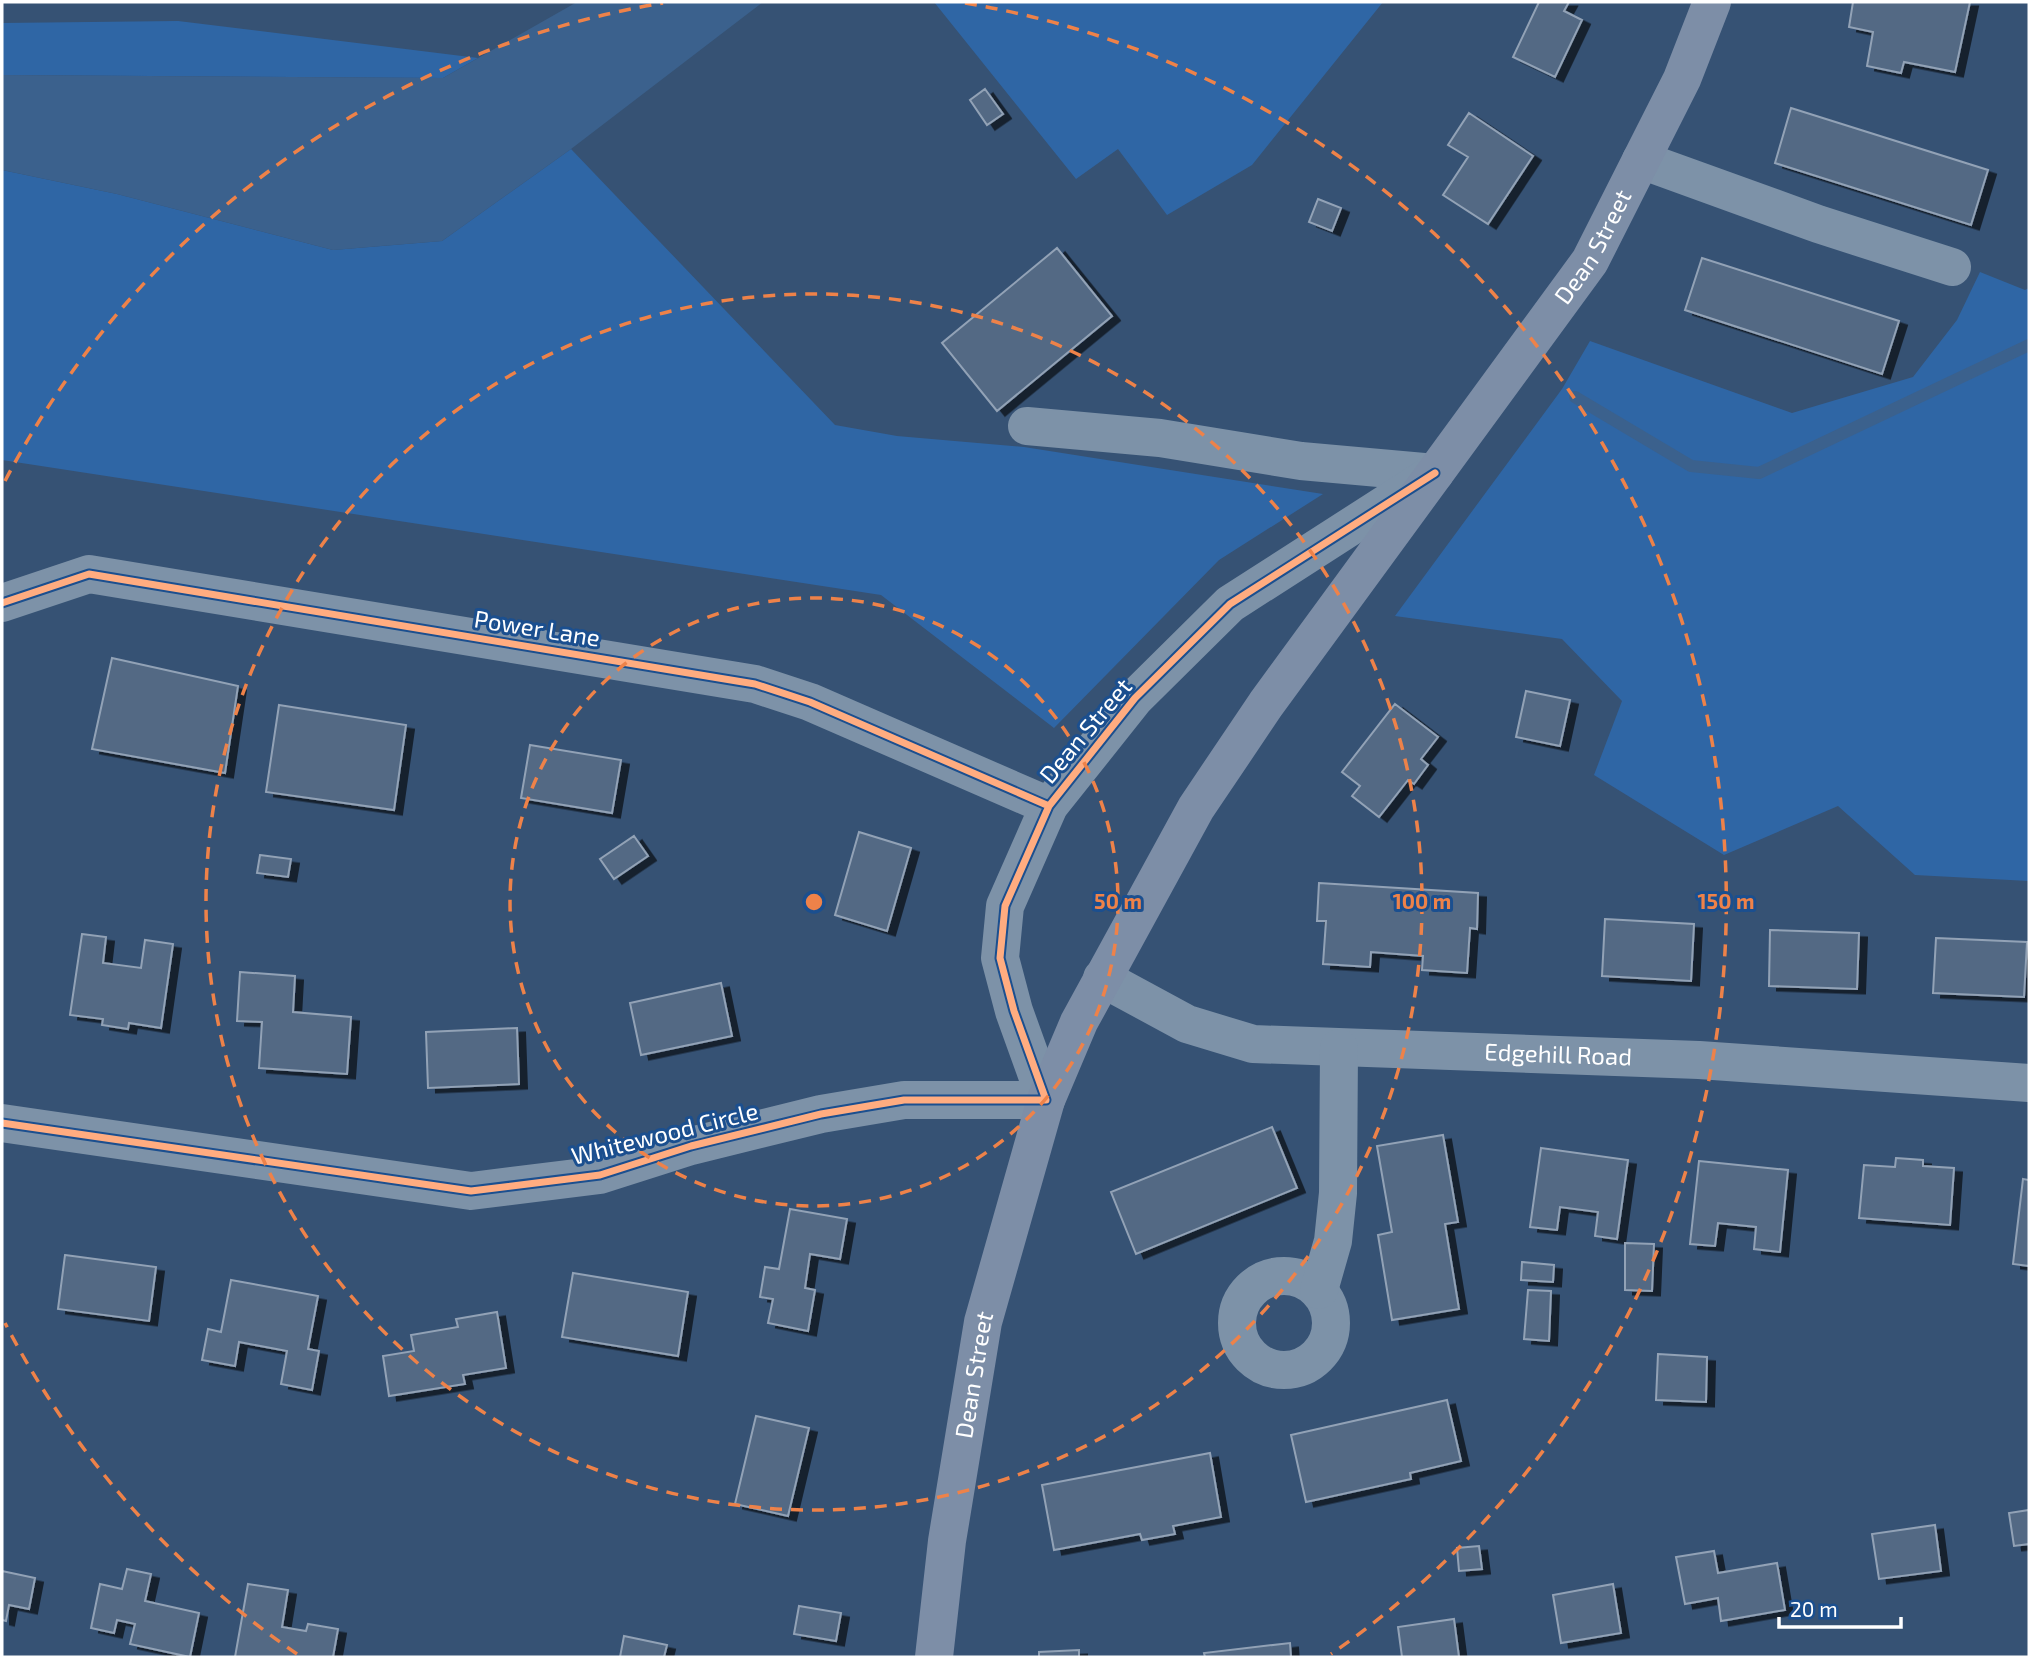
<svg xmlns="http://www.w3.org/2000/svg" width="2031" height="1659" viewBox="0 0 2031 1659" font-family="'Exo 2',sans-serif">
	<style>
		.green { fill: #2f66a5 }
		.water { fill: #3b618d }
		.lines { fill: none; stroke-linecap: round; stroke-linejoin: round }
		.stream { stroke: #3b618d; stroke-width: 12 }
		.building { fill: #526984; stroke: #92a2b6; stroke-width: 2; filter: url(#shadow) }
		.minor { stroke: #7d92a8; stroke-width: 38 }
		.major { stroke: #7d8ea7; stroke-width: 38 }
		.cycleway-casing { stroke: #1b4f8f; stroke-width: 11 }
		.cycleway { stroke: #ffac80; stroke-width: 7 }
		.ring { fill: none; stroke: #ee8249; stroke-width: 3.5; stroke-dasharray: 12 9 }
		.labels { text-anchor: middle; stroke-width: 6; stroke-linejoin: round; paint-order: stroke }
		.street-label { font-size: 24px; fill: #fff; stroke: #1b4f8f }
		.centre { fill: #ee8249; stroke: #1b4f8f; stroke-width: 3.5 }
		.ring-label { font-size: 21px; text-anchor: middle; font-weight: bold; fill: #ee8249; stroke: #1b4f8f; stroke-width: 6; stroke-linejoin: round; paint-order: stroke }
	</style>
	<defs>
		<filter id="shadow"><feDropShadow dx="8" dy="4.5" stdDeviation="0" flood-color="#0009"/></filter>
	</defs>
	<rect width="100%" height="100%" fill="#365274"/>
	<path class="green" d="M934,2h449l-131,163 -85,50 -49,-66 -42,30z
		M178,21l300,37 -35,20 -441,-3v-52z
		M571,149l264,276 62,11 127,11 299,47 -104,66 -165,168 -173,-133 -879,-135v-290l115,24 216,56 109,-9z
		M1980,272l45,18 4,-2v593l-114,-6 -77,-69 -114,49 -130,-80 28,-74 -60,-62 -167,-23 167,-227 28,-48 202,72 121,-36 44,-57z"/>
	<path class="water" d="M577,2h186l-192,147 -129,92 -109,9 -216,-56 -115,-24v-95l441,3z"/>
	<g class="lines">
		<path class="stream" d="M1575,397l116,69 68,7 270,-128"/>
	</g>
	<path class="building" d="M1539,2h30l-5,9 18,9 -27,57 -42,-20z
		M1853,2h117l-15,70 -51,-10 -3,11 -34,-7 6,-34 -24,-5z
		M985,89l18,25 -16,11 -17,-25z
		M1791,108l197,62 -17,55 -196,-62z
		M1469,113l64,43 -45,68 -45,-29 25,-38 -20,-12z
		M1318,199l23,9 -9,23 -23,-9z
		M1057,248l55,68 -115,95 -55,-68z
		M1702,258l197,63 -17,53 -197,-64z
		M112,658l126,28 -13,87 -133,-24z
		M1526,691l44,9 -10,46 -44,-9z
		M1395,704l43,33 -17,22 7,6 -14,19 -6,-4 -29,37 -27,-21 8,-10 -18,-14z
		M279,705l127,20 -12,85 -128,-18z
		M530,745l91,15 -9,53 -91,-15z
		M859,832l52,16 -24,83 -52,-16z
		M634,836l14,20 -34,23 -14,-20z
		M260,855l31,4 -3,18 -31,-4z
		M1319,883l159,10 -1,36 -7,-1 -3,45 -45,-3 1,-14 -52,-4 -1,15 -47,-3 3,-43h-9z
		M1605,919l89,5 -3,57 -89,-5z
		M1770,930l89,3 -2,56 -88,-3z
		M82,934l24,3 -3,26 38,5 4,-28 28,4 -12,84 -32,-5 -1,6 -26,-4 1,-6 -33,-4z
		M1936,938l91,4 -3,55 -91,-4z
		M240,972l55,4 -2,36 58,5 -4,57 -88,-6 3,-46 -25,-1z
		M721,983l11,53 -91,19 -11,-52z
		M517,1028l2,56 -91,4 -2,-56z
		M1272,1127l25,61 -161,66 -25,-62z
		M1443,1135l15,87 -13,2 14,85 -67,11 -14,-85 14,-3 -15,-86z
		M1541,1148l87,12 -11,79 -22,-3 3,-24 -38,-5 -3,23 -27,-3z
		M1896,1158l27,2v6l31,2 -4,57 -91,-7 5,-53 31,2z
		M1699,1161l89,9 -8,82 -26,-3 2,-22 -38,-4 -3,23 -25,-2z
		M2023,1179l6,1v86l-16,-2z
		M790,1209l57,10 -7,40 -30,-5 -5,34 10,2 -7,41 -40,-8 5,-24 -13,-2 5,-30 14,2z
		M1625,1243l29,1 -2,47 -27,-1z
		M65,1255l91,12 -7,54 -91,-12z
		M1522,1262l32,3 -1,17 -32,-2z
		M573,1273l115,19 -10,64 -116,-19z
		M231,1280l87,16 -10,53 11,2 -7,39 -31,-6 6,-33 -48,-9 -4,24 -33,-6 6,-31 13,3z
		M1528,1290l23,1 -2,50 -25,-2z
		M497,1312l9,56 -43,7 2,9 -76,12 -6,-40 31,-5 -3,-16 47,-8 -2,-8z
		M1658,1354l49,3 -1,45 -50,-2z
		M1447,1400l14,61 -51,12 1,6 -105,23 -15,-67z
		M756,1416l53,12 -21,88 -53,-12z
		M1210,1453l11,64 -48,9 2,8 -33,6 -2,-6 -86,16 -12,-65z
		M2029,1510v34l-15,2 -5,-33z
		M1935,1525l6,46 -62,8 -7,-45z
		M1479,1546l3,23 -23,2 -2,-23z
		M1714,1551l4,22 59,-10 8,47 -64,11 -3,-23 -33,6 -9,-47z
		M127,1569l24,5 -6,27 54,12 -9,44 -60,-13 5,-20 -18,-4 -3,13 -23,-5 9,-44 22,5z
		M2,1571l33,7 -6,31 -20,-4 -3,16 -4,-1z
		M248,1584l40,6 -6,37 24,4 2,-7 30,5 -5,28h-98z
		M1613,1584l8,49 -60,10 -8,-48z
		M799,1606l42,7 -5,28 -42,-7z
		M1454,1619l5,38h-57l-4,-30z
		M624,1636l43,9 -3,12h-44z
		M1290,1643l1,14h-86l-1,-4z
		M1079,1650v7h-40v-5z"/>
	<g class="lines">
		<g class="minor">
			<path d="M1641,160l177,64 134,43"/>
			<path d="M1027,426l133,12 141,23 134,12"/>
			<path d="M2,603l87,-29 666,110 55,18 239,104"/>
			<path id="s1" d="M1102,978l85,46 66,20 446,16 330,23"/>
			<path d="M2,1123l469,68 129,-16 91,-29 130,-32 83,-14h142l-32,-89 -14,-53 5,-52 44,-100 86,-108 95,-94 204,-131"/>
			<circle cx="1284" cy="1323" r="47"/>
			<path d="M1319,1290l14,-49 5,-48 1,-145"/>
		</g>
		<path class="major" id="s2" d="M934,1657l13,-116 36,-219 63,-222 33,-78 117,-214 70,-104 324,-443 92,-182 30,-77"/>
		<defs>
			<path id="cycleway" d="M2,603l87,-29 666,110 55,18 239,104
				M2,1123l469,68 129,-16 91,-29 130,-32 83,-14h142l-32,-89 -14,-53 5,-52 44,-100 86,-108 95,-94 205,-131"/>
		</defs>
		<use href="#cycleway" class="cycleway-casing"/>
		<use href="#cycleway" class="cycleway"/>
	</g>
	<g class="ring">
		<circle cx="814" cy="902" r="304"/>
		<circle cx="814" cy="902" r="608"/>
		<path d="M297 1654A912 912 0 0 1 5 1323M5 481A912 912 0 0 1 663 3M965 3A912 912 0 0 1 1331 1654"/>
	</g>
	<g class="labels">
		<g class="street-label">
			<text dy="8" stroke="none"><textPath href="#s2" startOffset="1586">Dean Street</textPath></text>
			<text transform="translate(537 629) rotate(9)" y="8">Power Lane</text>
			<text transform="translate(1086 731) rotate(-50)" y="8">Dean Street</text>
			<text dy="8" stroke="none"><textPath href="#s1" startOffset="471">Edgehill Road</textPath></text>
			<text transform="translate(665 1134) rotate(-14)" y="8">Whitewood Circle</text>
			<text dy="8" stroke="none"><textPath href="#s2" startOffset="285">Dean Street</textPath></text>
		</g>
	</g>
	<circle cx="814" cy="902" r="10" class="centre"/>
	<g class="ring-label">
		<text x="1118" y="909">50 m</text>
		<text x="1422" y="909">100 m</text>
		<text x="1726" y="909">150 m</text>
	</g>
	<rect width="2031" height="1659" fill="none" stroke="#ffffff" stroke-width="7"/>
	<path d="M1779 1617v10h122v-10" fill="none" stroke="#ffffff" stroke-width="3.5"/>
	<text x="1790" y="1617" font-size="21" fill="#ffffff" stroke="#1b4f8f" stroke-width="5" paint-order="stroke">20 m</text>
</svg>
